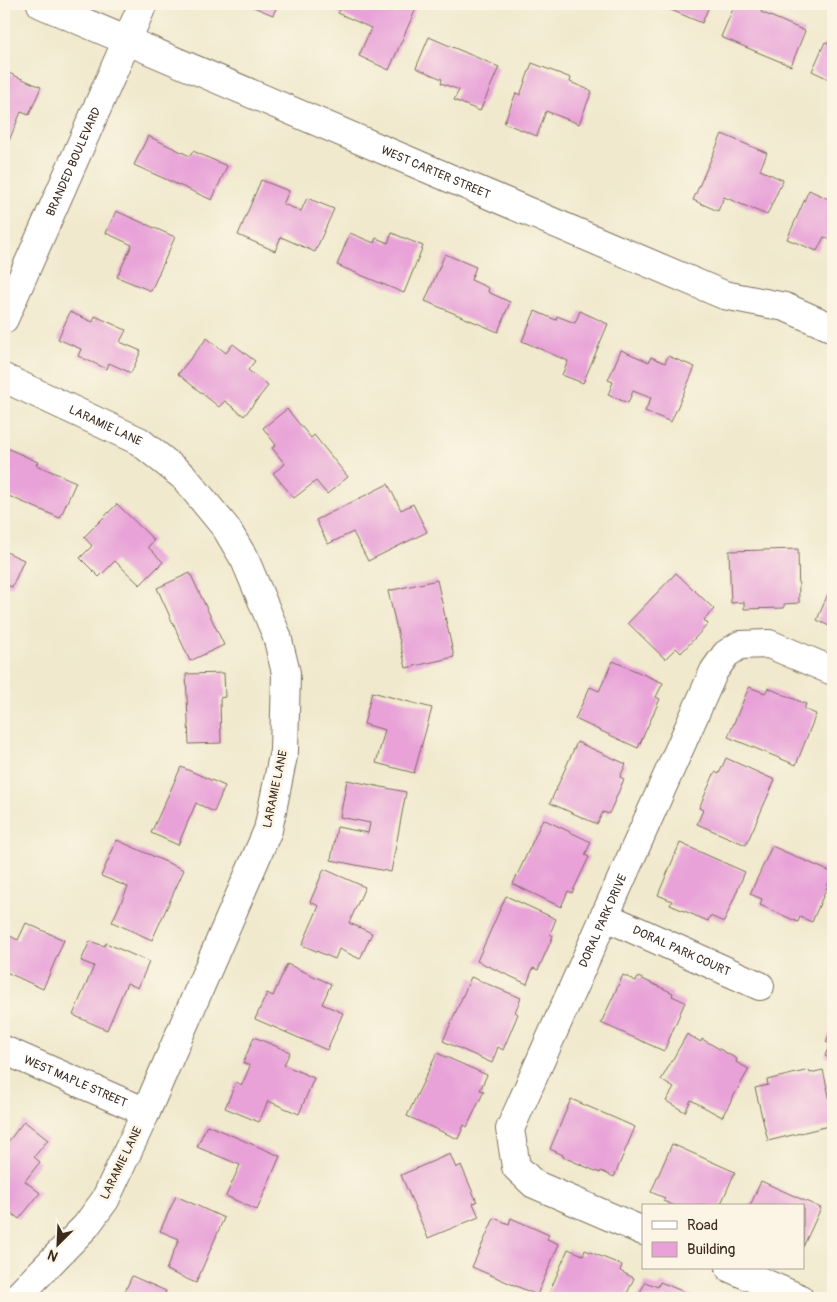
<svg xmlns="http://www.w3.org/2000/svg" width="837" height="1302" viewBox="0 0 837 1302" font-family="Pangolin,sans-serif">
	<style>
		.building { fill: #e8a2d8 }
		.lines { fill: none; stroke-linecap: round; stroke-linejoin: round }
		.minor-casing { stroke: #7a6d5b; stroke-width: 30 }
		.minor { stroke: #fff; stroke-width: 28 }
		.labels { text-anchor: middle; stroke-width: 5; stroke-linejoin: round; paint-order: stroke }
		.street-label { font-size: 12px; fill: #3b2a1e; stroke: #fcf5e5 }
	</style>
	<rect width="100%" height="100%" fill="#fcf5e5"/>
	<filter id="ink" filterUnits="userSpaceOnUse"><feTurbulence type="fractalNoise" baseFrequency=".02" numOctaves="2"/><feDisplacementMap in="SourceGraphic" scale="10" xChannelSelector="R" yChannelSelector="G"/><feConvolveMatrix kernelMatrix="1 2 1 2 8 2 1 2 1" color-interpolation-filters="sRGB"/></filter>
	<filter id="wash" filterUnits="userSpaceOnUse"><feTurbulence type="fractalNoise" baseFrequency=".0096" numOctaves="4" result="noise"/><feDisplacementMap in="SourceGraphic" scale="20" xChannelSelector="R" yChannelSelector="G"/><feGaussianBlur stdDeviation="1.12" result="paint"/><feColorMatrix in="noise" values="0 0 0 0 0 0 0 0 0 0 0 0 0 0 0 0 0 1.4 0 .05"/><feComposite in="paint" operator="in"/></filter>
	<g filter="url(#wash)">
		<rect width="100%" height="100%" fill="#f0e9cd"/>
		<g id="blocks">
			<path class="building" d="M246,4h32l-5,11z
				M343,4h68l6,2 -28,64 -30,-14 12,-28 -33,-15z
				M657,4h53l-8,19z
				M735,4h29l-3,8 44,19 -14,35 -70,-29z
				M429,37l70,30 -19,44 -26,-11 5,-10 -18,-7 1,-4 -26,-11z
				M825,42l8,3v36l-21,-10z
				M532,63l39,15 -1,4 22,9 -13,33 -33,-13 -9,25 -33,-13 12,-30 4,2z
				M4,71l37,16 -12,28 -8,-3 -15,36 -2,-1z
				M722,134l45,19 -7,17 23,10 -16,35 -43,-18 -6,14 -25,-11z
				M148,136l42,20 3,-5 34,15 -15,34 -78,-35z
				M261,180l28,11 -6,13 18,7 6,-13 27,11 -19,43 -34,-15 -6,14 -37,-16z
				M809,190l24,11v40l-9,-4 -7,14 -30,-12z
				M116,211l59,26 -24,54 -34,-14 15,-32 -26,-12z
				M350,233l24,10 2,-5 12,5 4,-10 31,13 -19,47 -67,-28z
				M445,254l31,13 -5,13 18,8 -1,4 22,10 -12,30 -73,-31z
				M535,311l21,9 1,-4 18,7 5,-12 28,13 -25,59 -21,-8 6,-14 -46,-20z
				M70,312l23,10 2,-6 31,14 -6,12 21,9 -10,22 -22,-10 -2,6 -29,-13 3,-7 -23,-10z
				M207,338l19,15 7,-9 22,17 -7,9 20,16 -24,30 -19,-15 -6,6 -41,-33z
				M621,350l28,12 2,-5 14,6 3,-7 27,11 -24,55 -26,-11 6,-13 -18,-7 -5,12 -20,-8 5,-13 -5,-2z
				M287,409l24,29 3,-3 34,42 -21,17 -11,-13 -22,17 -21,-25 12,-9 -13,-16 4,-3 -13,-17z
				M7,448l31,14 -2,3 40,17 -16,36 -56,-24v-39z
				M388,484l13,26 12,-6 14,28 -59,29 -15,-29 -25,12 -12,-24z
				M117,504l37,36 -6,7 15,15 -23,23 -25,-24 -16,16 -19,-19 12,-12 -8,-9z
				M798,549l1,54 -15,1v4l-40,1v-7l-13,1 -2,-52z
				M4,551l20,9 -12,27 -8,-3z
				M190,573l34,72 -34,16 -33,-73z
				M676,573l38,36 -10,11 4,4 -27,29 -5,-5 -11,11 -37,-36z
				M437,580l17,77 -48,11 -18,-77z
				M833,582v49l-3,-2 1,-2 -14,-7z
				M613,661l50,22 -7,14 4,2 -22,49 -63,-29 15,-32 9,4z
				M224,673l1,24 -5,1 1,45 -32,1 -3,-70z
				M749,687l16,6 3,-5 38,16 -2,5 12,5 -20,51 -68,-28z
				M372,692l60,16 -18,65 -38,-10 9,-33 -21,-6z
				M577,742l49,22 -6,13 4,2 -15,35 -6,-2 -6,12 -47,-21z
				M726,758l49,22 -29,65 -49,-21 6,-14 -4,-2 16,-36 4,2z
				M181,767l44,19 -11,26 -18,-9 -18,42 -27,-12z
				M347,780l59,12 -15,80 -60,-12 6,-33 31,6 2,-10 -30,-6z
				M543,819l48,23 -6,13 4,2 -17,36 -4,-2 -7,16 -48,-23z
				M117,840l67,30 -32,70 -40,-18 16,-35 -27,-11z
				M680,843l65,29 -21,50 -14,-6 -2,5 -38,-16 2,-4 -14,-6z
				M772,846l61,27 -21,49 -12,-5 -2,5 -38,-17 2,-6 -12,-5z
				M324,869l41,18 -16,36 23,10 -12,26 -21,-10 -4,10 -33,-14 17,-39 -9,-4z
				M506,896l50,23 -6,15 3,2 -15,34 -5,-2 -6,16 -50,-23z
				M26,923l38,17 -21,49 -39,-18v-38l14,7z
				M90,941l14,5 2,-3 43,19 -11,26 -11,-5 -20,47 -34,-15 21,-49 -13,-5z
				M287,964l44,20 -9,20 21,9 -16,37 -72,-31 12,-26 6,3z
				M623,975l13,6 2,-4 35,16 -1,3 13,6 -21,49 -63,-28z
				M471,977l50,21 -6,14 3,2 -15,36 -5,-3 -6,16 -49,-22z
				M833,1025v35l-8,-4 5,-12 -4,-2z
				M687,1034l14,8 1,-3 35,20 -1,3 13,7 -27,48 -31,-17 -6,12 -19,-11 8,-13 -13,-8z
				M254,1037l36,15 -6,13 30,13 -15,36 -31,-13 -9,21 -34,-14 11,-26 6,3 8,-19 -7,-3z
				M437,1053l50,22 -7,15 4,1 -17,36 -3,-2 -6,14 -51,-23z
				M809,1070l1,3 13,-3 10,43v12l-65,16 -13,-53 13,-3 -1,-5z
				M571,1099l64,28 -21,50 -13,-6 -1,2 -37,-16v-2l-13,-6z
				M24,1121l24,19 -14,17 6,5 -15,19 15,12 -21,26 -15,-12v-60z
				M207,1125l73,31 -23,54 -31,-14 14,-31 -43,-18z
				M672,1144l63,28 -15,34h-45l-12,-5 2,-3 -14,-6z
				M450,1154l6,14 5,-3 16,37 -4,1 6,14 -51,21 -27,-63z
				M761,1181l60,27 -18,39v-41h-53z
				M176,1196l48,22 -28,65 -30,-13 13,-31 -19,-8z
				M494,1218l15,6 2,-6 38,17 -2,4 12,5 -22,51 -65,-28z
				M568,1249l15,6 2,-5 37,15 -2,6 14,7 -9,20h-78z
				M132,1276l34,15 -3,7h-41z
				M645,1282l13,5 2,-5 39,16h-61z"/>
		</g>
	</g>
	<g filter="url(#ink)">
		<use href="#blocks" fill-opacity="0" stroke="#7a6d5b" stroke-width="1"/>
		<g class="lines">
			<defs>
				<g id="minor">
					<path id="s1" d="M41,4l683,291 61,12 48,21"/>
					<path id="s2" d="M4,319l139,-315"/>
					<path id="s3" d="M4,378l135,63 45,36 42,51 19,32 32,76 9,37 -2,78 -16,79 -122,282 -41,88 -19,26 -70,72"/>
					<path id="s4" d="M604,916l156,70"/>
					<path id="s5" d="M4,1050l142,62"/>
					<path id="s6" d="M643,1231l-109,-47 -18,-17 -6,-38 204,-458 12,-17 14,-9 29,-1 64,27"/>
					<path d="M730,1268l69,30"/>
				</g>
			</defs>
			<use href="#minor" class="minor-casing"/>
			<use href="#minor" class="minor"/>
		</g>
	</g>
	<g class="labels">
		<g class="street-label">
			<text dy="4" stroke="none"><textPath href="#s2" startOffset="172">BRANDED BOULEVARD</textPath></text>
			<text dy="4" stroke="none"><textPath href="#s1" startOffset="429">WEST CARTER STREET</textPath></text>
			<text dy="4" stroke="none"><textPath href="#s3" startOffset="112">LARAMIE LANE</textPath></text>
			<text transform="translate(275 789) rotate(-78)" y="4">LARAMIE LANE</text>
			<text dy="4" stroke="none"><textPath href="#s6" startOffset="410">DORAL PARK DRIVE</textPath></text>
			<text dy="4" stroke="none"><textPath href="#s4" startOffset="85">DORAL PARK COURT</textPath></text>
			<text dy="4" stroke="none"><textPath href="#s5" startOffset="78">WEST MAPLE STREET</textPath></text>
			<text transform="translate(121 1163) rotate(-64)" y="4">LARAMIE LANE</text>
		</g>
	</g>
	<rect width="837" height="1302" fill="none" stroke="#fcf5e5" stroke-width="20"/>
	<rect x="642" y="1204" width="162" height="65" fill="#fcf5e5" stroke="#afa495"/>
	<rect x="652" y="1221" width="25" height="8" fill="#ffffff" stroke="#afa495"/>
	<text x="687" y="1230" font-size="15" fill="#3b2a1e">Road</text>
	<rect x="652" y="1242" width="25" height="15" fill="#e8a2d8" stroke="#afa495"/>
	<text x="687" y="1254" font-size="15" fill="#3b2a1e">Building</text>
	<g transform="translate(58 1244) rotate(204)" stroke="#fcf5e5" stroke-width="4" paint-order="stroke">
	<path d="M0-4L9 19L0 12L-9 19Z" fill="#3b2a1e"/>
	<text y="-8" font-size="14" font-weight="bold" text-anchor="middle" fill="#3b2a1e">N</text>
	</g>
</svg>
